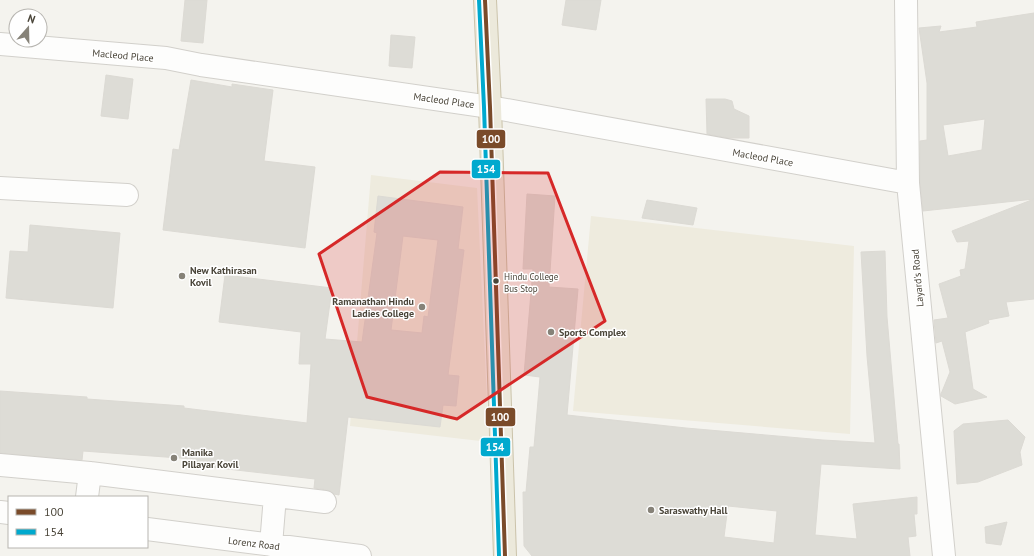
<svg xmlns="http://www.w3.org/2000/svg" width="1034" height="556" viewBox="0 0 1034 556" font-family="'PT Sans',sans-serif">
	<style>
		.education { fill: #eeebde }
		.building { fill: #dddcd6; stroke: #dcdad4; fill-rule: evenodd }
		.lines { fill: none; stroke-linecap: round; stroke-linejoin: round }
		.minor-casing { stroke: #d2d0cb; stroke-width: 24 }
		.highway-casing { stroke: #cbc3aa; stroke-width: 24 }
		.minor { stroke: #fdfdfc; stroke-width: 22 }
		.highway { stroke: #ece9db; stroke-width: 22 }
		.bus-1-casing { stroke: #fff; stroke-width: 7 }
		.bus-2-casing { stroke: #fff; stroke-width: 7 }
		.bus-1 { stroke: #7a4b2a; stroke-width: 4 }
		.bus-2 { stroke: #00a9ce; stroke-width: 4 }
		.marked { fill: #d62828; fill-opacity: 0.2; stroke: #d62828; stroke-width: 3; stroke-linejoin: round }
		.poi-dot { fill: #868278; stroke: #fff; stroke-width: 1.5 }
		.bus-dot { fill: #4a4539; stroke: #fff; stroke-width: 1.5 }
		.labels { text-anchor: middle; stroke-width: 3; stroke-linejoin: round; paint-order: stroke }
		.bus-label { font-size: 9px; fill: #4a4539; stroke: #fff; text-anchor: start }
		.street-label { font-size: 10px; fill: #4a4539; stroke: #fff }
		.poi-label { font-size: 10px; font-weight: bold; fill: #4a4539; stroke: #fff; text-anchor: start }
		.line-badge { stroke: #fff; stroke-width: 1.5 }
		.badge-label { font-size: 11px; text-anchor: middle; font-weight: bold; fill: #fff }
	</style>
	<rect width="100%" height="100%" fill="#f4f3ee"/>
	<path class="education" d="M371,175l106,13 12,254 -139,-16z
		M591,216l263,30 -4,188 -277,-23z"/>
	<path class="building" d="M185,0h22l-4,43 -22,-2z
		M566,0h35l-5,30 -34,-5z
		M1034,13v186l-111,12 -3,-29v-41l7,-1v-57l-8,-55 22,-2 -2,6 38,-5 -1,-5zM985,119l-3,31 -34,6 -5,-31z
		M391,35l24,2 -3,31 -23,-2z
		M106,75l27,4 -5,40 -27,-3z
		M191,80l41,7v-3l41,6 -9,71 51,6 -10,81 -142,-18 10,-81 6,1z
		M706,99h19l7,2 2,8 15,7v22h-20l-22,-4z
		M527,194l28,2 -6,91 29,2 -11,126 119,13 137,12 52,3 -8,-87 -6,-104 24,-1 2,66 11,127h1l1,25 -79,-5 -6,71 42,4 -4,-35 64,-7v17h-3l2,22 -8,1 2,19h-378l-8,-10 -1,-54h3l4,-45h4l6,-70 -16,-2 9,-106h-10zM728,506l49,5 -3,32 -50,-6z
		M378,196l85,11 -5,42 6,1 -16,125 11,1 -3,30 -13,-1 -3,22 -92,-10 -9,78 -5,-1 -2,-2 -5,-2 -13,-2 1,-9 -123,-14 1,-6 -110,-8 -1,9 -82,-7v-62l87,6v2l97,7v2l123,15 4,-59h-12l2,-32 -82,-10 6,-47 107,13 -7,51 37,3 15,-109 -3,-1zM403,236l35,4 -10,77 -4,-1 -2,17 -31,-3z
		M1034,199v100l-28,3 3,14 -21,4 1,3 -24,9 8,57 14,8 -32,7 -14,-8v-2l9,-22 -8,-31 -6,2 -2,-23 14,-2 -9,-34 22,-8 -1,-6 5,-1 4,-28 -12,1 -5,-11z
		M647,200l50,8 -4,17 -51,-7z
		M30,225l90,8 -7,75 -107,-10 4,-47 18,1z
		M1008,420l17,17 -5,15 2,13 -44,17 -21,2 -3,-53 9,-7z
		M1007,522l-6,23 -15,-2 -1,-16z"/>
	<g class="lines">
		<defs>
			<path id="minor" d="M906,0l2,183 36,373
				M0,44l166,14 35,7 289,42 418,76
				M0,188l127,7
				M0,465l90,8 235,29
				M87,497l3,-24
				M0,512l9,1
				M147,529l213,27
				M271,545l4,-49"/>
			<path id="highway" d="M485,0l5,107 15,449"/>
		</defs>
		<use href="#minor" class="minor-casing"/>
		<use href="#highway" class="highway-casing"/>
		<use href="#minor" class="minor"/>
		<use href="#highway" class="highway"/>
		<defs>
			<path id="bus-1" d="M485,0l5,107 15,449"/>
			<path id="bus-2" d="M479,0l5,107 15,449"/>
		</defs>
		<use href="#bus-1" class="bus-1-casing"/>
		<use href="#bus-2" class="bus-2-casing"/>
		<use href="#bus-1" class="bus-1"/>
		<use href="#bus-2" class="bus-2"/>
	</g>
	<path class="marked" d="M440,172l108,1 57,148 -148,98 -90,-22 -48,-143z"/>
	<g class="poi-dot">
		<circle cx="182" cy="276" r="4"/>
		<circle cx="422" cy="307" r="4"/>
		<circle cx="551" cy="332" r="4"/>
		<circle cx="174" cy="458" r="4"/>
		<circle cx="651" cy="510" r="4"/>
	</g>
	<circle class="bus-dot" cx="496" cy="281" r="3.5"/>
	<g class="labels">
		<g class="bus-label">
			<text x="504" y="280">Hindu College<tspan x="504" dy="12">Bus Stop</tspan></text>
		</g>
		<g class="street-label">
			<text transform="translate(123 55) rotate(5)" y="4">Macleod Place</text>
			<text transform="translate(444 100) rotate(8)" y="4">Macleod Place</text>
			<text transform="translate(763 157) rotate(10)" y="4">Macleod Place</text>
			<text transform="translate(917 278) rotate(-95)" y="4">Layard's Road</text>
			<text transform="translate(254 543) rotate(7)" y="4">Lorenz Road</text>
		</g>
		<g class="poi-label">
			<text x="190" y="274">New Kathirasan<tspan x="190" dy="12">Kovil</tspan></text>
			<text x="414" y="305" text-anchor="end">Ramanathan Hindu<tspan x="414" dy="12">Ladies College</tspan></text>
			<text x="559" y="336">Sports Complex</text>
			<text x="182" y="456">Manika<tspan x="182" dy="12">Pillayar Kovil</tspan></text>
			<text x="659" y="514">Saraswathy Hall</text>
		</g>
	</g>
	<g class="line-badge">
		<rect x="476" y="129" width="30" height="20" rx="4" fill="#7a4b2a"/>
		<rect x="471" y="159" width="30" height="20" rx="4" fill="#00a9ce"/>
		<rect x="485" y="407" width="31" height="20" rx="4" fill="#7a4b2a"/>
		<rect x="480" y="437" width="31" height="20" rx="4" fill="#00a9ce"/>
	</g>
	<g class="badge-label">
		<text x="491" y="143">100</text>
		<text x="486" y="173">154</text>
		<text x="500" y="421">100</text>
		<text x="495" y="451">154</text>
	</g>
	<rect x="8" y="496" width="140" height="52" fill="#ffffff" stroke="#b7b5b0"/>
	<rect x="16" y="509" width="20" height="6" fill="#7a4b2a" stroke="#b7b5b0"/>
	<text x="44" y="516" font-size="12" fill="#4a4539">100</text>
	<rect x="16" y="529" width="20" height="6" fill="#00a9ce" stroke="#b7b5b0"/>
	<text x="44" y="536" font-size="12" fill="#4a4539">154</text>
	<g transform="translate(28 28) rotate(20)"><circle r="19" fill="#ffffff" stroke="#b7b5b0"/>
	<path d="M0-3L7 15L0 10L-7 15Z" fill="#868278"/>
	<text y="-6" font-size="11" font-weight="bold" text-anchor="middle" fill="#4a4539">N</text>
	</g>
</svg>
